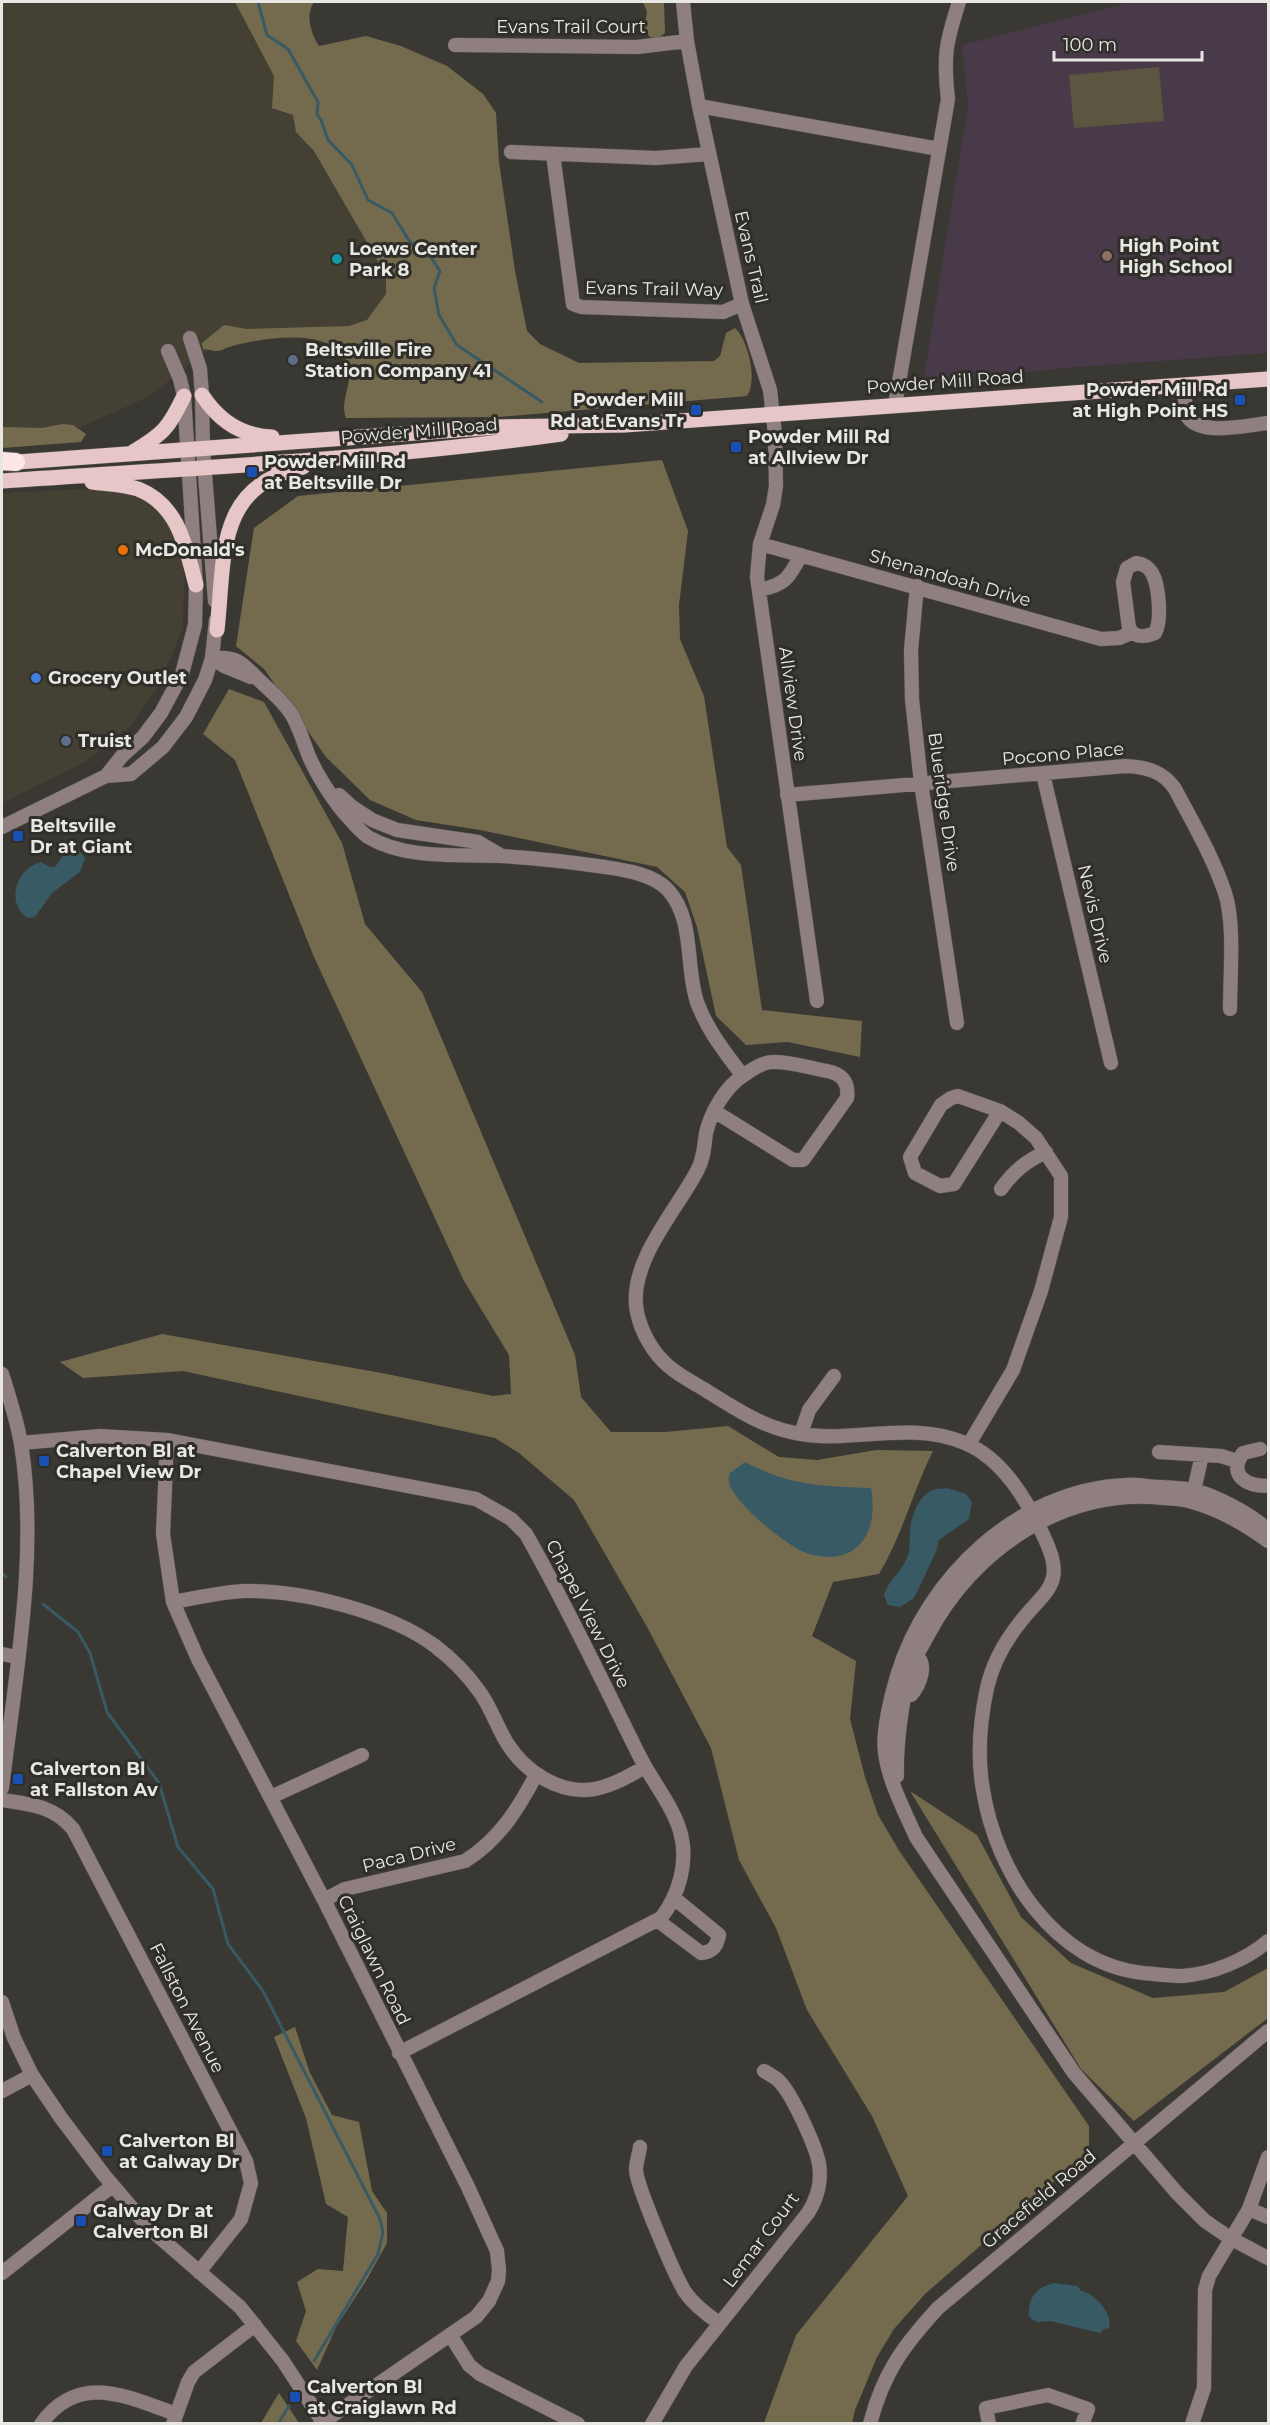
<svg xmlns="http://www.w3.org/2000/svg" width="1270" height="2425" viewBox="0 0 1270 2425" font-family="Montserrat,sans-serif">
	<style>
		.built { fill: #444034 }
		.education { fill: #483a48 }
		.green { fill: #5c553f }
		.forest { fill: #746b4f }
		.water { fill: #375a64 }
		.lines { fill: none; stroke-linecap: round; stroke-linejoin: round }
		.stream { stroke: #375a64; stroke-width: 3 }
		.minor-casing { stroke: #56544e; stroke-width: 15 }
		.major-casing { stroke: #56544e; stroke-width: 16 }
		.highway-casing { stroke: #56544e; stroke-width: 20 }
		.minor { stroke: #8f7f80; stroke-width: 14 }
		.major { stroke: #e6c6c7; stroke-width: 15 }
		.highway { stroke: #fee6e7; stroke-width: 18 }
		.education-dot { fill: #8d6e63; stroke: #2f2e28; stroke-width: 2 }
		.culture-dot { fill: #0f9aa8; stroke: #2f2e28; stroke-width: 2 }
		.service-dot { fill: #5c6f8a; stroke: #2f2e28; stroke-width: 2 }
		.transit-dot { fill: #1a4fb4; stroke: #2f2e28; stroke-width: 2 }
		.food-dot { fill: #e8710a; stroke: #2f2e28; stroke-width: 2 }
		.shop-dot { fill: #3f7fe0; stroke: #2f2e28; stroke-width: 2 }
		.labels { text-anchor: middle; stroke-width: 6; stroke-linejoin: round; paint-order: stroke }
		.street-label { font-size: 18px; fill: #e8e7e3; stroke: #2f2e28 }
		.poi-label { font-size: 18px; font-weight: bold; fill: #e8e7e3; stroke: #2f2e28; text-anchor: start }
	</style>
	<rect width="100%" height="100%" fill="#3a3832"/>
	<path class="built" d="M2,2h269l200,285 -100,51 -97,-3 -63,12 -61,49 -87,39 -61,-1z
		M105,488l21,5 25,10 15,16 13,21 5,39 -1,48 -24,59 -28,39 -44,36 -85,42v-310z"/>
	<path class="education" d="M1131,2h137v351l-203,15 -142,15 45,-278 -6,-60z"/>
	<path class="green" d="M1159,67l5,54 -90,7 -5,-53z"/>
	<path class="forest" d="M235,2h79c-9,13 -3,32 5,44l47,-10 35,10 46,20 36,28 13,19 3,49 16,109 12,60 13,13 39,19 135,-2 6,-5 6,-23 9,-5c13,12 23,52 12,68l-249,21 -152,1c-7,-18 8,-35 2,-54 -14,-39 -88,-26 -119,-17 -4,1 -7,4 -12,4 -5,0 -10,-2 -14,-2l-1,-6 22,-18 23,4 102,-3 18,-6 19,-26v-19l-72,-124 -18,-19 -3,-17 -21,-7 2,-32z
		M643,2h21l1,31 -8,6 -7,-2 -6,-8 3,-17z
		M62,424l11,1 13,9 -5,8 -79,6v-21l40,1z
		M662,460l26,71 -9,74 1,34 24,57 23,151 14,18 21,145 100,11 -2,36 -72,-15 -42,3 -30,-29 -19,-89 -12,-35 -28,-25 -177,-37 -64,-10 -46,-20 -44,-43 -62,-88 -28,-23 18,-118 44,-32z
		M229,689l35,13 78,141 23,81 57,68 153,363 6,42 30,35h54l63,-6 51,31 38,3 59,-10 57,1c-20,40 -31,85 -54,123l-46,8 -21,54 44,25 -6,58 15,58 13,38 22,37 189,274v25l-164,143 -31,35 -17,28 -22,53 -3,13h-88l32,-88 112,-139 -36,-80 -65,-106 -31,-82 -37,-68 -28,-112 -65,-123 -72,-125 -55,-47 -24,-15 -312,-67 -100,7 -23,-16 102,-28 225,40 106,22 18,-2 -2,-39 -45,-74 -150,-324 -79,-197 -32,-26z
		M910,1791l67,44 44,82 50,46 82,35 71,-6 44,-24v50l-134,103 -53,-52z
		M295,2027l15,46 22,42 27,7 13,69 15,22v30l-21,38 -30,46 -19,43 -21,-29 10,-30 -9,-29 21,-13 25,2 5,-54 -22,-13 -20,-86 -32,-81z
		M279,2393l20,30h-38z"/>
	<path class="water" d="M77,848l8,10 -5,14 -28,21 -17,24 -7,1c-23,-14 -12,-50 13,-56l9,5h5c8,-9 9,-17 22,-19z
		M745,1462c45,24 76,24 126,26 8,45 -13,79 -62,66 -19,-5 -77,-52 -80,-72 -1,-3 0,-6 1,-9z
		M947,1488l19,6 6,8 -3,17 -30,21 -3,12 -22,46 -14,9 -12,-2 -4,-10c4,-14 16,-22 22,-35 5,-9 3,-18 4,-27 0,-14 9,-39 23,-43 4,-2 10,-1 14,-2z
		M1054,2283l24,3 3,5c13,1 33,24 28,37l-5,1 -4,4 -50,-12 -13,1 -8,-5c-2,-18 7,-30 25,-34z"/>
	<g class="lines">
		<path class="stream" d="M258,2l9,33 21,14 30,53 -1,12 4,6 7,20 24,25 16,35 24,13 18,29 17,9 13,20 -6,17 5,27 18,30 85,57
			M2,1573l4,4
			M43,1604l35,28 12,21 17,59 52,71 19,64 35,42 15,55 35,47 117,228 3,14 -5,21 -64,107
			M278,2424l11,-18"/>
		<defs>
			<path id="minor" d="M683,2l4,39 12,65 43,198 28,86 5,44 1,52 -3,19 -13,39 -3,33 60,424
				M455,45l182,2 50,-6
				M699,106l240,43
				M511,152l145,6 53,-4
				M553,154l20,150 8,3 142,5 19,-8
				M190,338l10,31 2,26 1,54 12,152
				M1183,385l4,31c13,21 60,9 81,7
				M895,405l53,-306c-5,-44 -2,-56 11,-97
				M760,544l341,95 18,-1 12,-5
				M1136,563c7,1 12,3 16,10 7,12 10,48 3,60 -10,4 -20,6 -26,-5l-6,-46 4,-14z
				M917,586l-6,64 1,49 9,84 36,240
				M759,590c26,-5 30,-12 42,-35
				M212,658c25,-2 30,5 46,21 11,11 23,20 32,33 11,16 14,36 23,53 8,16 24,41 36,53 5,6 12,14 19,19 39,23 90,17 133,19 35,2 70,6 104,11 20,3 48,7 63,23 27,30 17,76 29,112 10,28 28,50 45,73
				M212,658l12,8 27,11
				M1043,774l68,289
				M106,776l16,-20 21,-19 18,-24 21,-39 13,-49 1,-40 -12,-189 -4,-17 -12,-28
				M339,795l12,11 21,14 25,10 81,12 22,13
				M787,795l339,-29c20,1 37,5 49,23 18,34 38,68 50,104 10,30 5,83 5,116
				M2,827l104,-51 25,-2 32,-27 23,-30 19,-37 7,-22 4,-38
				M714,1111l71,44 8,5h10l44,-62c2,-16 -5,-24 -20,-27 -17,-3 -38,-10 -55,-9 -8,0 -21,8 -28,13 -19,12 -33,37 -38,58 -2,13 -2,26 -9,38 -21,40 -65,87 -61,134 2,20 13,42 27,56 11,12 26,19 39,27 31,19 62,41 99,46 55,9 110,-14 164,9 38,16 62,57 79,94 24,49 0,53 -26,88 -14,18 -26,41 -31,63 -7,33 -10,69 -4,102 13,82 71,173 160,183 13,1 26,3 39,3 30,-2 64,-16 86,-35
				M1001,1189c13,-18 25,-28 45,-37
				M2,1374c7,22 15,46 19,70 18,109 -6,234 -19,344
				M801,1434l8,-24 25,-34
				M167,1440l-4,94 10,68 25,57 126,241 144,287 29,64 2,19 -1,11 -9,20 -13,16 -153,105
				M21,1443l79,-7 67,4 309,59 35,20 15,15c41,72 76,147 113,221 12,25 33,49 41,76 9,30 -1,64 -19,87l-262,135
				M969,1444l44,-74 28,-79 20,-74v-41l-25,-38 -17,-15 -19,-12 -42,-15 -7,2 -10,7 -31,52 5,16 25,13 14,-2 46,-73
				M1260,1449l-17,4c-16,23 4,33 25,33
				M1159,1452l62,4 16,5
				M1192,1499l10,-44
				M1268,1530c-16,-15 -52,-35 -75,-40 -10,-2 -21,-2 -31,-3 -12,0 -25,-3 -37,-2 -107,5 -198,92 -228,191 -6,20 -15,57 -12,76 3,28 20,60 31,85l158,236 103,120 28,28 25,17 38,20
				M173,1602c24,-4 47,-10 72,-11 57,-1 144,21 190,55 17,13 32,28 44,45 12,16 18,36 28,52 18,29 53,52 88,46 19,-4 34,-13 50,-22
				M2,1654l15,3
				M911,1695c9,-9 19,-36 1,-41
				M897,1776c-1,-31 5,-78 14,-108 4,-11 11,-22 17,-33 45,-86 137,-148 236,-137 9,1 19,1 28,4 26,7 54,23 76,39
				M271,1797l91,-42
				M2,1800c28,4 52,6 71,29l173,332 5,22 -10,36 -42,53
				M324,1900l21,-11 120,-28c34,-21 53,-52 71,-86
				M657,1920l44,33c12,-1 16,-7 18,-18l-45,-37
				M2,2002l12,36 18,37 29,43 43,57 46,54 90,78 43,54 41,63
				M2,2091l30,-16
				M640,2147c-1,7 -4,16 -4,23 1,17 39,106 49,122 9,13 21,22 34,31
				M1249,2209l19,8
				M2,2273l110,-87
				M451,2336l18,29 11,9 98,50
				M41,2424c38,-53 86,-27 135,-10
				M173,2424l15,-42 6,-10 61,-47
				M652,2424l34,-58 122,-153c9,-14 14,-32 11,-49 -3,-18 -27,-70 -40,-83 -4,-4 -10,-7 -15,-10
				M870,2424c13,-51 34,-79 68,-116l330,-277
				M989,2424l-3,-16 62,-13 40,14 -5,13
				M1192,2424l12,-36 1,-98 4,-14 40,-67 19,-52"/>
			<path id="major" d="M202,395c17,26 39,41 70,42
				M133,452c30,-18 36,-24 51,-56
				M4,463l494,-36 126,-2 644,-46
				M2,481c186,-13 374,-21 559,-47
				M92,482c15,2 32,2 46,7 41,16 48,59 58,96
				M217,630c8,-73 -2,-144 86,-163"/>
			<path id="highway" d="M2,461l14,1"/>
		</defs>
		<use href="#minor" class="minor-casing"/>
		<use href="#major" class="major-casing"/>
		<use href="#highway" class="highway-casing"/>
		<use href="#minor" class="minor"/>
		<use href="#major" class="major"/>
		<use href="#highway" class="highway"/>
	</g>
	<circle class="education-dot" cx="1107" cy="256" r="6"/>
	<circle class="culture-dot" cx="337" cy="259" r="6"/>
	<g class="service-dot">
		<circle cx="293" cy="360" r="6"/>
		<circle cx="66" cy="741" r="6"/>
	</g>
	<g class="transit-dot">
		<rect x="1234" y="394" width="12" height="12" rx="3"/>
		<rect x="690" y="404" width="12" height="12" rx="3"/>
		<rect x="730" y="441" width="12" height="12" rx="3"/>
		<rect x="246" y="466" width="12" height="12" rx="3"/>
		<rect x="12" y="830" width="12" height="12" rx="3"/>
		<rect x="38" y="1455" width="12" height="12" rx="3"/>
		<rect x="12" y="1773" width="12" height="12" rx="3"/>
		<rect x="101" y="2145" width="12" height="12" rx="3"/>
		<rect x="75" y="2215" width="12" height="12" rx="3"/>
		<rect x="289" y="2391" width="12" height="12" rx="3"/>
	</g>
	<circle class="food-dot" cx="123" cy="550" r="6"/>
	<circle class="shop-dot" cx="36" cy="678" r="6"/>
	<g class="labels">
		<g class="street-label">
			<text x="571" y="33">Evans Trail Court</text>
			<text transform="translate(751 257) rotate(77)" y="6">Evans Trail</text>
			<text transform="translate(654 289) rotate(1)" y="6">Evans Trail Way</text>
			<text transform="translate(945 382) rotate(-4)" y="6">Powder Mill Road</text>
			<text transform="translate(419 431) rotate(-5)" y="6">Powder Mill Road</text>
			<text transform="translate(950 578) rotate(16)" y="6">Shenandoah Drive</text>
			<text transform="translate(793 704) rotate(82)" y="6">Allview Drive</text>
			<text transform="translate(1063 754) rotate(-5)" y="6">Pocono Place</text>
			<text transform="translate(944 802) rotate(82)" y="6">Blueridge Drive</text>
			<text transform="translate(1095 914) rotate(77)" y="6">Nevis Drive</text>
			<text transform="translate(588 1614) rotate(63)" y="6">Chapel View Drive</text>
			<text transform="translate(409 1855) rotate(-14)" y="6">Paca Drive</text>
			<text transform="translate(374 1960) rotate(64)" y="6">Craiglawn Road</text>
			<text transform="translate(187 2008) rotate(63)" y="6">Fallston Avenue</text>
			<text transform="translate(1039 2199) rotate(-40)" y="6">Gracefield Road</text>
			<text transform="translate(761 2240) rotate(-53)" y="6">Lemar Court</text>
		</g>
		<g class="poi-label">
			<text x="1119" y="252">High Point<tspan x="1119" dy="21">High School</tspan></text>
			<text x="349" y="255">Loews Center<tspan x="349" dy="21">Park 8</tspan></text>
			<text x="305" y="356">Beltsville Fire<tspan x="305" dy="21">Station Company 41</tspan></text>
			<text x="1228" y="396" text-anchor="end">Powder Mill Rd<tspan x="1228" dy="21">at High Point HS</tspan></text>
			<text x="684" y="406" text-anchor="end">Powder Mill<tspan x="684" dy="21">Rd at Evans Tr</tspan></text>
			<text x="748" y="443">Powder Mill Rd<tspan x="748" dy="21">at Allview Dr</tspan></text>
			<text x="264" y="468">Powder Mill Rd<tspan x="264" dy="21">at Beltsville Dr</tspan></text>
			<text x="135" y="556">McDonald's</text>
			<text x="48" y="684">Grocery Outlet</text>
			<text x="78" y="747">Truist</text>
			<text x="30" y="832">Beltsville<tspan x="30" dy="21">Dr at Giant</tspan></text>
			<text x="56" y="1457">Calverton Bl at<tspan x="56" dy="21">Chapel View Dr</tspan></text>
			<text x="30" y="1775">Calverton Bl<tspan x="30" dy="21">at Fallston Av</tspan></text>
			<text x="119" y="2147">Calverton Bl<tspan x="119" dy="21">at Galway Dr</tspan></text>
			<text x="93" y="2217">Galway Dr at<tspan x="93" dy="21">Calverton Bl</tspan></text>
			<text x="307" y="2393">Calverton Bl<tspan x="307" dy="21">at Craiglawn Rd</tspan></text>
		</g>
	</g>
	<rect width="1270" height="2425" fill="none" stroke="#e8e7e3" stroke-width="6"/>
	<path d="M1054 51v9h148v-9" fill="none" stroke="#e8e7e3" stroke-width="3"/>
	<text x="1063" y="51" font-size="18" fill="#e8e7e3" stroke="#2f2e28" stroke-width="4.5" paint-order="stroke">100 m</text>
</svg>
